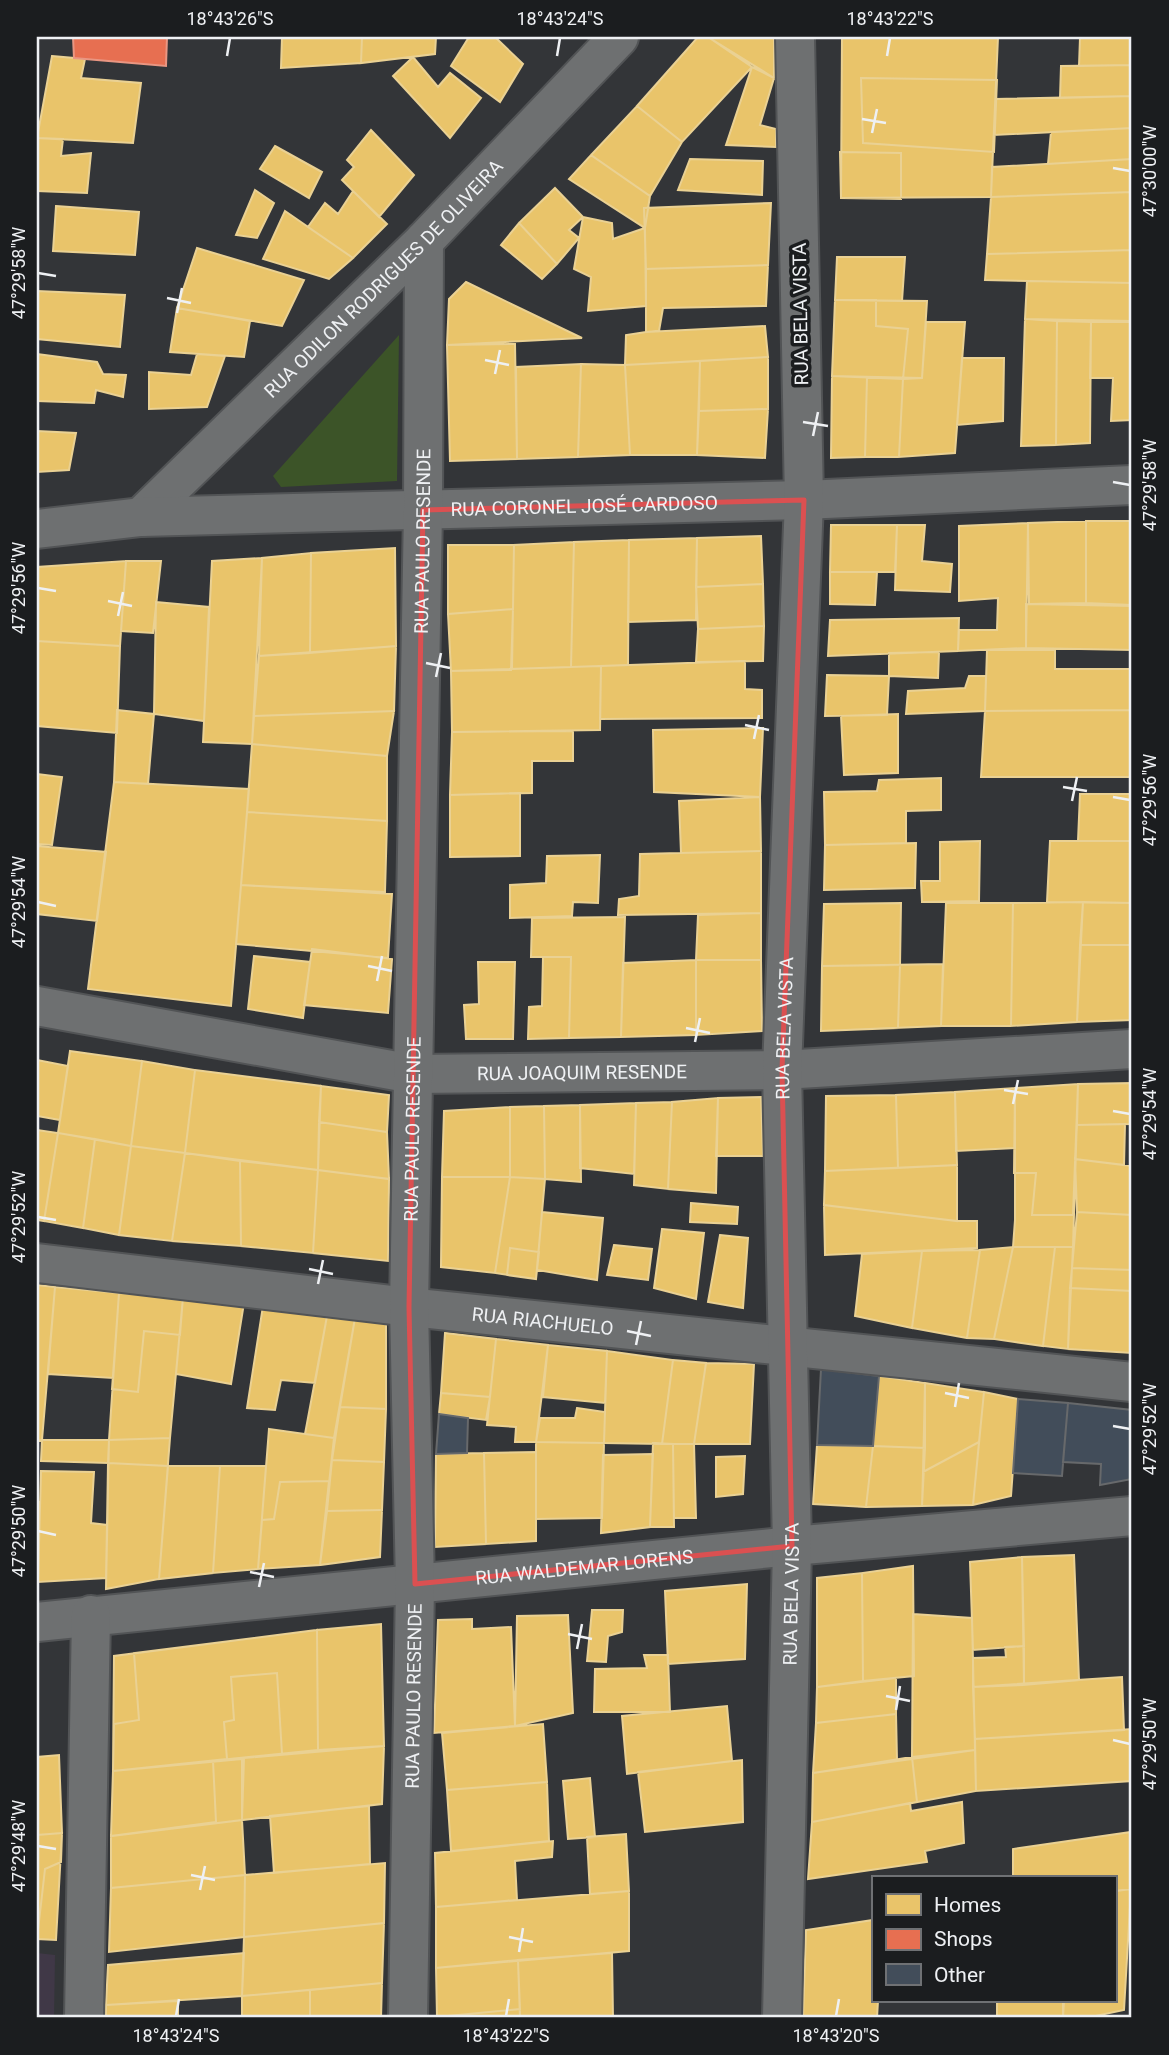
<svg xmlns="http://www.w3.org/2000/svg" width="1169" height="2055" viewBox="0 0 1169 2055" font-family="Roboto,sans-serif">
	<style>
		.education { fill: #403847 }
		.green { fill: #3c5428 }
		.homes { fill: #e9c46a; stroke: #ead193; stroke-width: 2 }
		.shops { fill: #e76f51; stroke: #e99682; stroke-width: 2 }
		.building { fill: #424d5a; stroke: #67696b; stroke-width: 2 }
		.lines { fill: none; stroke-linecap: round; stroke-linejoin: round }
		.minor-casing { stroke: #525456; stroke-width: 42 }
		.minor { stroke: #6e7071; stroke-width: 38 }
		.marked { fill: none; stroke: #db5051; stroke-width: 5; stroke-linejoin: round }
		.ticks { fill: none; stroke: #eef0f3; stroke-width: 2.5 }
		.labels { text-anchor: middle; stroke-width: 7; stroke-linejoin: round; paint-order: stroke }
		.street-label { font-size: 19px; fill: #eef0f3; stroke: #1b1d1f }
		.neatline { fill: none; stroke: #eef0f3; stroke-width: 2.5 }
		.ticks-label { font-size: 18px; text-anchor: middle; fill: #eef0f3 }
	</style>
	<rect width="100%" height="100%" fill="#333538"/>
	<path class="education" d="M37,1953l18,2 -1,63h-17z"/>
	<path class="green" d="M399,335l-2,146 -116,6 -8,-11z"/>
	<path class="homes" d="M282,37h80l-1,26 -80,5z
		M362,37h74l-1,17 -74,9z
		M469,37h26l28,27 -23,38 -49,-36z
		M698,37h10l44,30 -70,75 -45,-36z
		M708,37h66v41z
		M842,37h156l-7,160 -150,1z
		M1132,37v28l-53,1 1,-28z
		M52,56l33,3 -4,19 60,5 -8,60 -96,-5z
		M413,57l25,30 12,-14 31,25 -31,40 -57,-62z
		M1132,65v31l-72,2 1,-32z
		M752,67l22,11 -14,47 16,4v18l-50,-2z
		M861,78l136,2 -3,72 -131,-9z
		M1132,96v32l-138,7 2,-36z
		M637,106l45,36 -32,54 -59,-41z
		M1132,128v31l-84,5 3,-32z
		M371,130l43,45 -35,42 -37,-37 12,-13 -7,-7z
		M37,138l26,1 -2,17 30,-3 -4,40 -50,-2z
		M275,146l47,26 -13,26 -49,-29z
		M840,152l61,1v46l-60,-1z
		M591,155l59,41 -5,32 -76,-49z
		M690,159l73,2 -1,34 -84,-5z
		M1132,159v33l-141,5 1,-30z
		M555,188l28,29 -14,13 10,8 -22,26 -38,-41z
		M255,190l19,13 -17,35 -21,-3z
		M353,191l34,33 -34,34 -45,-31 17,-24 13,11z
		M1132,192v58l-145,4 4,-57z
		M771,203l-3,62 -122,4 -2,-61z
		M56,206l83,6 -4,43 -82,-4z
		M285,211l68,47 -24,21 -66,-20z
		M583,217l29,6 1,16 32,-11 1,78 -58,5 3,-34 -17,-8z
		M519,223l38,41 -15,15 -41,-34z
		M197,248l107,32 -22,46 -105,-18z
		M1132,250v33l-147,-3 2,-26z
		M837,257h68l-3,44 -67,-1z
		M768,265l-2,41 -103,2 -4,23 -13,1v-63z
		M1027,281l105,2v38l-107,-2z
		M466,282l116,56 -135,7 2,-46z
		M37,291l88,4 -5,52 -83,-8z
		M835,300l92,1 -5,77 -90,-2z
		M835,300h41v26l32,3 -5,50 -71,-3z
		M177,308l73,13 -6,36 -74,-5z
		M1025,319l32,2 -1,124 -35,1z
		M1057,321l34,1 -1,121 -34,2z
		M926,322h39l-10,131 -56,4 4,-78 19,-1z
		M1091,322h41v98l-21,1 2,-43h-23z
		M765,326l3,31 -143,8 1,-30 20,-3z
		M515,344l2,115 -67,2 -3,-116z
		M37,354l60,8 6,12 23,1 -3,22 -27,-7 -2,13 -57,-2z
		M197,354l28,2 -18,51 -58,2v-37l42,3z
		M768,357v52l-69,2 1,-50z
		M962,358h42l-1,63 -46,4z
		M700,361l-3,94h-67l-5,-90z
		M581,364l44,1 5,90 -52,2z
		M581,364l-3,93 -61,2 -1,-92z
		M832,376l35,1 -2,80 -34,1z
		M867,377l36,2 -4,78h-34z
		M768,409l-3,49 -68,-3 2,-44z
		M37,431l39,2 -7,37 -32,2z
		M1086,521h46v84l-46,-2z
		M1086,521v82l-57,1 -1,-81z
		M1028,523l-2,125 -68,3 1,-21h38l1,-32 -39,3v-75z
		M831,525h66l-2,47h-65z
		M897,525h28l-3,36 30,3 -2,28 -55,-2z
		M761,536l2,48 -67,3 1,-49z
		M697,538l-1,82 -68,2 1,-82z
		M629,540l-1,125 -57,2 3,-125z
		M574,542l-3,125 -59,2 2,-124z
		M448,545h66l-1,64 -65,5z
		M395,548l1,98 -86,7 1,-100z
		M311,553l-1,100 -51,3 3,-98z
		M262,558l-10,186 -49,-2 9,-181z
		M126,561l-6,85 -83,-5v-74z
		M126,561h35l-8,72 -32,-2z
		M830,572h47l-2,33 -45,-1z
		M763,584l1,42 -66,3 -2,-42z
		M156,602l53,5 -5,114 -50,-7z
		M1026,604l106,2v44l-106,-2z
		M513,609l-2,61 -60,1 -3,-57z
		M959,618l-1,33 -130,5 2,-36z
		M764,626l-1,35 -67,1 2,-33z
		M37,641l83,5 -3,87 -80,-7z
		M396,646l-2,65 -140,5 5,-60z
		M987,650h68v19h77v41l-147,1z
		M939,652l-1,26 -49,-2v-23z
		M745,661v28l17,1v28l-162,1 1,-53z
		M601,666l-1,64 -148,2 -1,-61z
		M827,675l62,1 -2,39 -62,1z
		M969,676h17l-1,35 -79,3 2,-23 57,-3z
		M117,710l37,4 -6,70 -34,-2z
		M1132,710v67h-151l4,-66z
		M394,711l-7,45 -135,-12 2,-28z
		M898,714v59l-54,2 -3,-59z
		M763,728l-3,69 -106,-5 -1,-62z
		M573,731v30h-41v32l-82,2 2,-63z
		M252,744l135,12v65l-140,-9z
		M37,774l25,3 -10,68 -15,-1z
		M941,778v32l-35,1v32l-81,2 -1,-53 53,-1 2,-11z
		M114,782l135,7 -18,217 -143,-17z
		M520,793v63l-70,1v-62z
		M1080,794h52v47h-54z
		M760,797l1,54 -80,2 -2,-52z
		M247,812l140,9 -2,71 -144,-7z
		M980,841l-1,60 -57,1 -1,-21h19v-39z
		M1050,841h82v62l-85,-1z
		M916,843l-1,45 -91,2 1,-45z
		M37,846l69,6 -9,69 -60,-7z
		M761,851v62l-143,2 1,-16 20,-3 1,-42z
		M600,855l-2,48 -25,-1 -1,14 -62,2v-33l36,-2 1,-27z
		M241,885l151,9 -4,64 -152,-14z
		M1083,902l-6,120 -66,4 2,-123z
		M1083,902l49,1v42h-52z
		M901,903l-1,62 -78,1 2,-62z
		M946,903h67l-2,123h-70z
		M761,913v47h-65l2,-45z
		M625,917l-4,120 -52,1 2,-81h-40l1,-39z
		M1080,945h52v75l-55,2z
		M312,949l80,10 -4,54 -84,-8z
		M254,956l56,6 -7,56 -55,-9z
		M543,957h28l-2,81 -41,1 1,-32 13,-1z
		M696,960v75l-75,2 2,-74z
		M696,960h65l1,71 -66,4z
		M478,962h37l-2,77h-47l-2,-34 15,-1z
		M943,964l-2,62 -120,5 1,-65z
		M900,965l-2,63 -77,3 1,-65z
		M70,1051l72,10 -11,85 -73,-13z
		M37,1060l31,6 -8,54 -23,-4z
		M142,1061l53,9 -10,83 -54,-7z
		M195,1070l126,16 -3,84 -133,-17z
		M1132,1083v41l-55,1 1,-41z
		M1078,1084l-5,163h-60l2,-27v-132z
		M1078,1084l-5,131h-41l4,-42h-22l1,-85z
		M321,1086l68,9 -2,37 -68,-10z
		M1015,1088v60l-59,3 -1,-59z
		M955,1092l2,73 -59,3 -2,-73z
		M896,1095l2,73 -73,3 1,-75z
		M761,1097l2,59h-47l2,-58z
		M718,1098l-2,95 -48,-4 4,-87z
		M672,1102l-4,87 -34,-4 2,-82z
		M636,1103l-2,71 -54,-6v-63z
		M580,1105l1,77 -36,-3 -1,-73z
		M544,1106l1,73 -35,-2v-70z
		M510,1107v70h-68l2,-66z
		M319,1122l68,10 2,47 -71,-9z
		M1125,1124l-1,41 -49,-6 2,-34z
		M37,1130l21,3 -14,88 -7,-1z
		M58,1133l37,6 -12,89 -39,-7z
		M95,1139l36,7 -12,89 -36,-7z
		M131,1146l54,7 -13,88 -53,-6z
		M185,1153l55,8 1,85 -69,-5z
		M1075,1159l57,7v49l-55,-3z
		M240,1161l78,9 -5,83 -72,-7z
		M957,1165v56l-133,-16 1,-34z
		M318,1170l71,9 -1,82 -75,-8z
		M442,1177h68l-15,96 -54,-6z
		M510,1177l35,2 -9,100 -41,-6z
		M691,1203l47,4 -1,17 -47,-2z
		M824,1205l133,16h20v27l-152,7z
		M542,1212l61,6 -6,62 -60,-10z
		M1077,1212l55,3v55l-60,-2z
		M662,1229l42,4 -8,66 -42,-11z
		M720,1235l28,3 -5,70 -35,-6z
		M614,1245l38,4 -4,31 -41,-5z
		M1013,1247l-19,92 -27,-1 13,-88z
		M1013,1247h42l-12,99 -49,-7z
		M1055,1247h18l-5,102 -25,-3z
		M510,1248l29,4 -3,27 -29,-4z
		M980,1250l-13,88 -55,-10 10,-77z
		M922,1251l-10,77 -57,-12 7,-62z
		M1072,1268l60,2v21l-62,-3z
		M37,1285l18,2 -13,153 -5,1z
		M55,1287l64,6 -6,85 -65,-4z
		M1070,1288l62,3v62l-64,-4z
		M119,1293l64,4 -13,141 -61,2z
		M119,1293l64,4 -3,38 -36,-4 -6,61 -26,-3z
		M183,1297l61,6 -13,81 -55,-10z
		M263,1306l64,10 -12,67 -34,-3 -6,30 -28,-2z
		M327,1316l28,2 -21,120 -29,-4z
		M355,1318l31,2v89l-46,-2z
		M445,1333l51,6 -6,58 -49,-4z
		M496,1339l52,6 -12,97h-21l1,-15 -29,-2z
		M548,1345l59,6 -2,52 -62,-6z
		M607,1351l66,9 -11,84 -58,-1z
		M673,1360l33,3 -12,81h-32z
		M706,1363l48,1 -4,80h-56z
		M879,1376l46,7v65l-52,-2z
		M925,1383l59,9 -5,50 -56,30z
		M984,1392l34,7 -7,97 -38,9z
		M441,1393l49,4 -4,23 -47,-6z
		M340,1407l46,2 -2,53 -52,-2z
		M577,1408l28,4 -1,31 -68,-1 4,-24h35z
		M269,1429l65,9 -14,127 -62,4z
		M170,1438l-11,141 -53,10 3,-149z
		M42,1440h67l-1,23 -67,-2z
		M536,1442l68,1 -2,75 -66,1z
		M979,1442l-6,63 -51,1 1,-34z
		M653,1443l20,1 1,83h-24z
		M673,1444h21l2,74h-22z
		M817,1445l56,1 -7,61 -53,-3z
		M873,1446l52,2 -3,58 -56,1z
		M536,1452v89l-50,3 -2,-91z
		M484,1453l2,91 -51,3 1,-93z
		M653,1454l-3,73 -49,6 2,-78z
		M745,1456l-2,38 -27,3v-40z
		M332,1460l52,2 -2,48 -55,1z
		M108,1463l60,3 -9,113 -53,10z
		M168,1466h52l-7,107 -54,6z
		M220,1466h46l-8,103 -45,4z
		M41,1471l53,1 -3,51 16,2 -1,53 -68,4z
		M329,1481l-9,84 -62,4 4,-49 12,-1 6,-37z
		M37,1502h3l-3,80z
		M382,1510l-2,47 -60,8 7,-54z
		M1074,1555l5,125 -55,5 -2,-128z
		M1022,1557l2,89 -51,4 -3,-88z
		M913,1566l1,110 -51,5 -1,-108z
		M862,1573l1,108 -46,6v-109z
		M747,1584l-2,75 -77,5 -3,-73z
		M592,1610h31l-1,22 -14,4 -2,26 -19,-1z
		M913,1614l59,4 3,132 -63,7z
		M568,1615l5,98 -58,13 2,-110z
		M472,1619v10l39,-2 4,99 -81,7 4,-113z
		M381,1624l3,122 -66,4 -1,-120z
		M317,1630l1,120 -205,21 1,-115z
		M317,1630l1,121 -36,3 -5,-81 -46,4 3,43 -10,2 3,37 -114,12 1,-47 25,-4 -5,-67z
		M1024,1646v39l-51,2v-29l33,-1 -1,-10z
		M644,1655h24l2,57h-76l1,-43 52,-1z
		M1122,1677l2,53 -149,9 -2,-52z
		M896,1678v36l-80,9 1,-36z
		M727,1706l5,55 -105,13 -5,-58z
		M896,1714l1,46 -84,13 3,-50z
		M543,1724l4,58 -100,8 -5,-57z
		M1132,1729v52l-156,10 -1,-52z
		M384,1746l-2,58 -140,16 2,-62z
		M975,1750l1,41 -164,31 1,-49z
		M59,1755l3,78 -25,2v-78z
		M912,1757l5,45 -105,20 1,-49z
		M242,1759v61l-131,16 2,-65z
		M742,1760l1,62 -98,10 -7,-60z
		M213,1761l3,61 -105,14 2,-65z
		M590,1778l5,59 -27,2 -5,-58z
		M547,1782l2,59 -98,10 -4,-61z
		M962,1802l2,41 -39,8 2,11 -119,17 4,-57 98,-19 1,8z
		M369,1806l1,58 -96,9 -4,-57z
		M242,1820l3,55 -134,13v-52z
		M1131,1832v57l-16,2v-13h-102v-29z
		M62,1833l-6,107 -19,-1v-104z
		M62,1833l-1,29 -16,7 -8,70v-104z
		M626,1834l3,57 -39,3 -3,-57z
		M553,1841l-1,16 -37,4 2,39 -81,7 -1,-54z
		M385,1863l-1,60 -140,14 1,-62z
		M245,1875l-1,62 -135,15 2,-64z
		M1131,1889l-7,121 -38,8h-23v-17h52v-110z
		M629,1891v60l-193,17v-61z
		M873,1920v81h5l-1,17h-74l3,-88z
		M384,1923l-2,60 -140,13 2,-59z
		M244,1953l-2,43 -136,9 2,-40z
		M612,1953l1,65h-93l-2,-58z
		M518,1960l2,49 -83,8 -1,-49z
		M382,1983l-1,35h-71v-28z
		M310,1990v28h-68v-22z
		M178,2001v17h-72v-13z
		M997,2001h67l-1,17h-66z
		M997,2001h66v17h-66z
		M520,2009v9h-82l-1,-1z"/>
	<path class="shops" d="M73,37h94l-1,29 -92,-8z"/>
	<path class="building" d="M821,1369l58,7 -6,70 -56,-1z
		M1018,1399l50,4 -6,73 -49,-3z
		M1068,1403l64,7v69l-32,6 1,-21 -38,-2z
		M439,1414l29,4 -1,35 -31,1z"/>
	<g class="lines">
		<defs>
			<g id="minor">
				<path id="s1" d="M141,517l283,-276 195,-204"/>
				<path id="s2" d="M37,529l104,-12 663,-17 328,-15"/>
				<path id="s3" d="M37,1006l376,68 369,-4 350,-21"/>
				<path id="s4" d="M37,1263l372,44 723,75"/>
				<path id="s5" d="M37,1622l755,-76 340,-30"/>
				<path d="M84,2018l7,-403"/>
				<path id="s6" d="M408,2018l7,-434 -6,-277 14,-797 1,-269"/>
				<path id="s7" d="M782,2018l10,-472 -10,-476 22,-570 -9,-463"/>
			</g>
		</defs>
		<use href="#minor" class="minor-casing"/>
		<use href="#minor" class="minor"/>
	</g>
	<path class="marked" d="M804,500l-22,570 10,476 -377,38 -6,-277 14,-797z"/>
	<path class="ticks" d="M227,56l3,-18M557,56l3,-18M887,56l3,-18M862,119l24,4M872,133l5,-24M1113,168l17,3M38,273l18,3M167,298l24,5M177,313l5,-25M485,360l24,5M495,374l5,-24M803,422l25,4M813,436l5,-24M1113,482l17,3M38,588l18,3M108,601l24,5M118,616l5,-24M426,663l24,5M436,677l5,-24M745,725l24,5M754,739l5,-24M1063,787l24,4M1113,797l17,3M1072,801l5,-24M38,902l18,4M368,966l24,5M377,981l5,-25M686,1028l24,5M695,1042l5,-24M1004,1090l24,4M1013,1104l5,-24M1113,1111l17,3M38,1217l18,3M309,1269l24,5M318,1284l5,-24M627,1331l24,5M636,1345l5,-24M945,1393l24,5M955,1407l4,-24M1113,1426l17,3M38,1531l18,4M250,1572l24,5M259,1587l5,-24M568,1634l24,5M577,1649l5,-25M886,1696l24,5M896,1710l4,-24M1113,1740l17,4M38,1846l18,3M191,1875l24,5M200,1890l5,-24M509,1937l24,5M519,1952l4,-24M176,2016l3,-17M506,2016l3,-17M836,2016l3,-17"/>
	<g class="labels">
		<g class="street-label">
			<text dy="7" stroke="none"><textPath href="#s1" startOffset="340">RUA ODILON RODRIGUES DE OLIVEIRA</textPath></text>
			<text transform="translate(800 314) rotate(-91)" y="7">RUA BELA VISTA</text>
			<text dy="7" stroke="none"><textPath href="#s2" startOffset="548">RUA CORONEL JOSÉ CARDOSO</textPath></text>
			<text dy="7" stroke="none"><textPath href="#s6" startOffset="1477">RUA PAULO RESENDE</textPath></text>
			<text dy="7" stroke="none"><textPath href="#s7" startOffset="990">RUA BELA VISTA</textPath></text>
			<text dy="7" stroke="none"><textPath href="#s3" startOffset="551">RUA JOAQUIM RESENDE</textPath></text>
			<text dy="7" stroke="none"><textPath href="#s6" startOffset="889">RUA PAULO RESENDE</textPath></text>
			<text dy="7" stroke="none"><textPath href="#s4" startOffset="509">RUA RIACHUELO</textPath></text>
			<text dy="7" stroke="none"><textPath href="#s5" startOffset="550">RUA WALDEMAR LORENS</textPath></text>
			<text dy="7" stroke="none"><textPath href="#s7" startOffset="424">RUA BELA VISTA</textPath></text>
			<text dy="7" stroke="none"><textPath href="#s6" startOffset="322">RUA PAULO RESENDE</textPath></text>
		</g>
	</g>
	<rect width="1169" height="2055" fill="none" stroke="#1b1d1f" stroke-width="77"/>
	<rect x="872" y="1876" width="245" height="126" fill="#1b1d1f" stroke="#6f7174" stroke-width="2"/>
	<rect x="886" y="1894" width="35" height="21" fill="#e9c46a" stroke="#6f7174" stroke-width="2"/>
	<text x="934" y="1912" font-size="21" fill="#eef0f3">Homes</text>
	<rect x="886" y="1929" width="35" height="21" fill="#e76f51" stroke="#6f7174" stroke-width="2"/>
	<text x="934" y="1946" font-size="21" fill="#eef0f3">Shops</text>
	<rect x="886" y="1964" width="35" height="21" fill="#424d5a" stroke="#6f7174" stroke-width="2"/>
	<text x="934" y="1982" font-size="21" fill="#eef0f3">Other</text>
	<rect x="38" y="38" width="1092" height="1978" class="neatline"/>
	<g class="ticks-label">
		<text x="230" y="25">18°43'26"S</text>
		<text x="560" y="25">18°43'24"S</text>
		<text x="890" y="25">18°43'22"S</text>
		<text transform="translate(1150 171) rotate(-90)" y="6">47°30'00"W</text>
		<text transform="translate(19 273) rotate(-90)" y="6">47°29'58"W</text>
		<text transform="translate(1150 485) rotate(-90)" y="6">47°29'58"W</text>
		<text transform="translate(19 588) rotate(-90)" y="6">47°29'56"W</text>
		<text transform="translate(1150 800) rotate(-90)" y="6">47°29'56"W</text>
		<text transform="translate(19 902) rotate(-90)" y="6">47°29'54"W</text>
		<text transform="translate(1150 1114) rotate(-90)" y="6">47°29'54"W</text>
		<text transform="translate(19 1217) rotate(-90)" y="6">47°29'52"W</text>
		<text transform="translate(1150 1429) rotate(-90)" y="6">47°29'52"W</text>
		<text transform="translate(19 1531) rotate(-90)" y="6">47°29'50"W</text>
		<text transform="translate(1150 1744) rotate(-90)" y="6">47°29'50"W</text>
		<text transform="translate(19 1846) rotate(-90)" y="6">47°29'48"W</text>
		<text x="176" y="2042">18°43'24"S</text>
		<text x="506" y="2042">18°43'22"S</text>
		<text x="836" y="2042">18°43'20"S</text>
	</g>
</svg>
